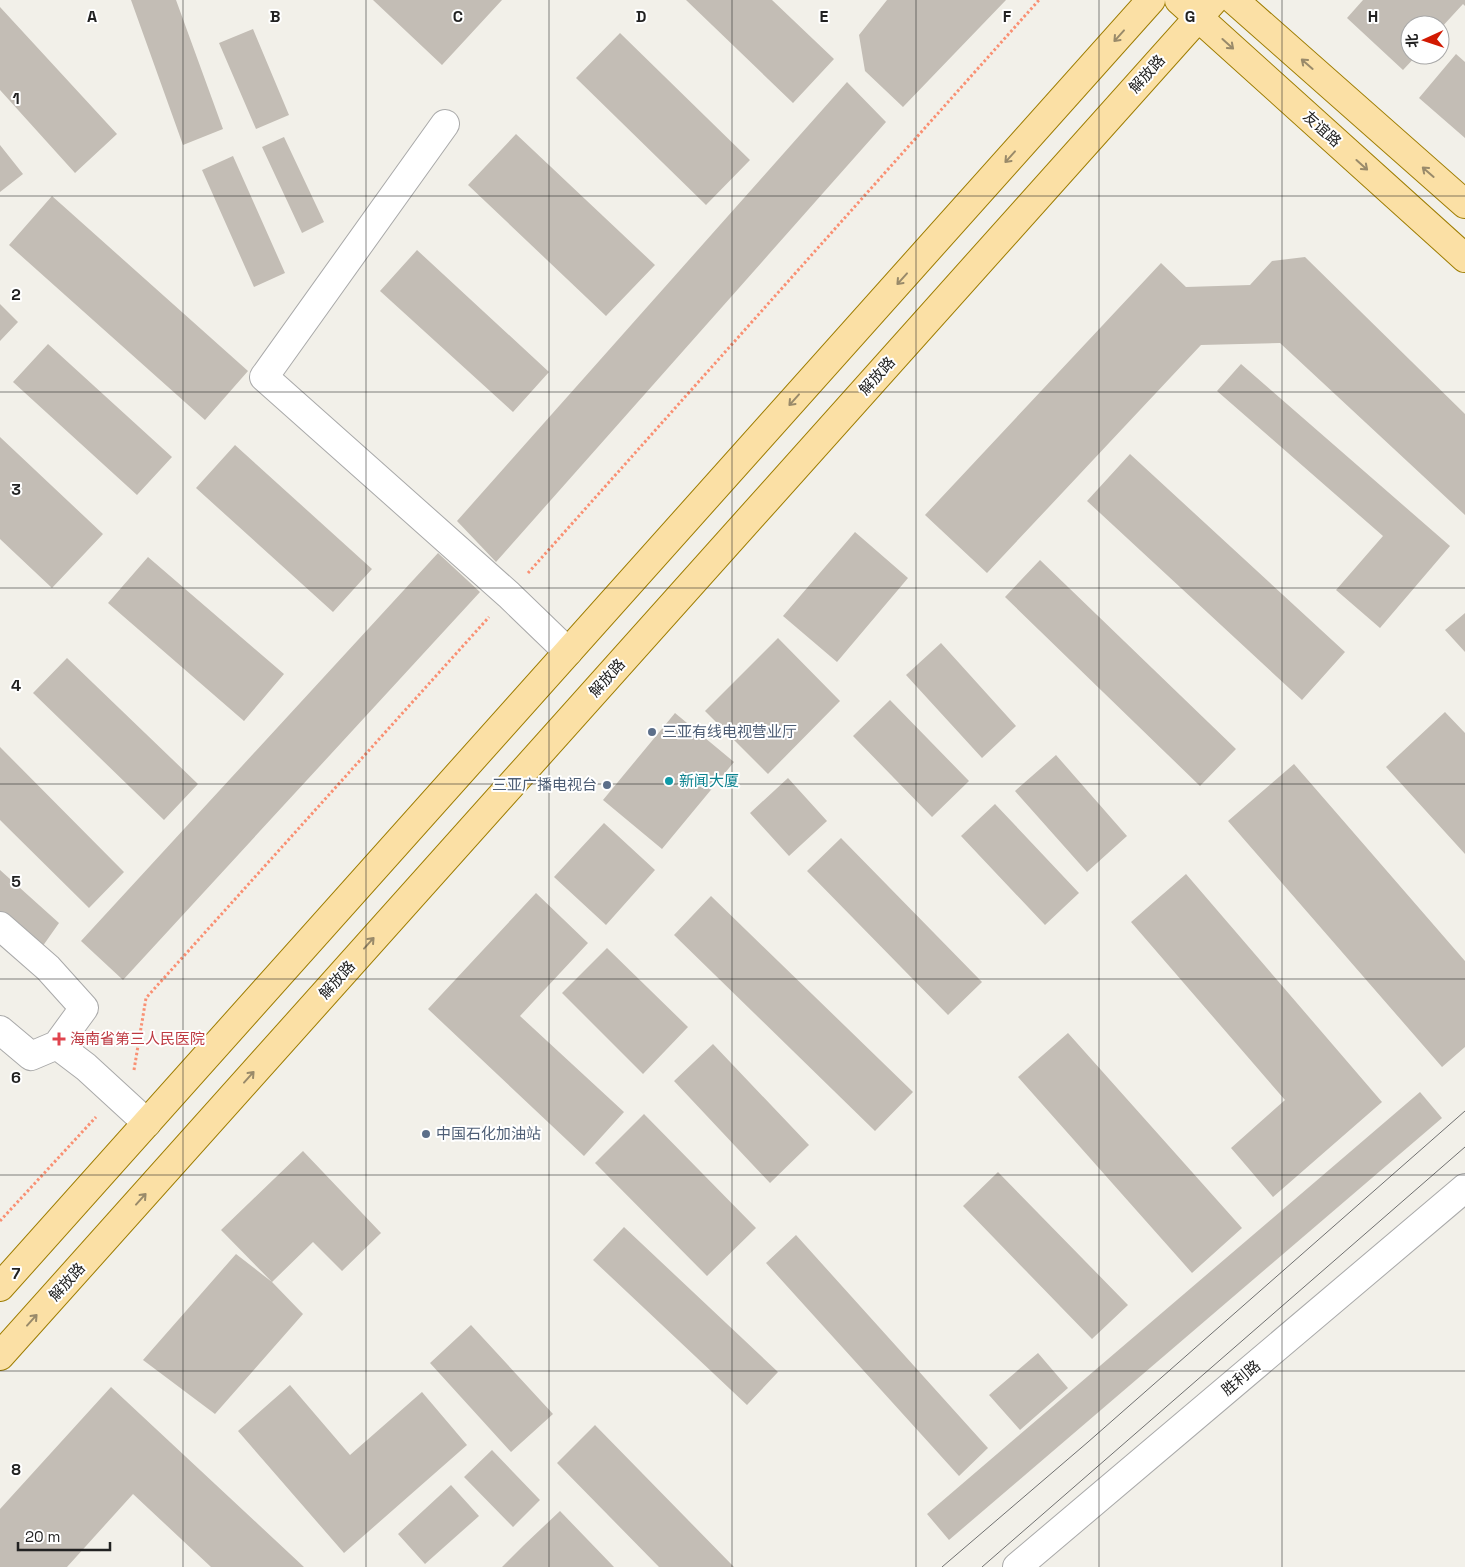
<svg xmlns="http://www.w3.org/2000/svg" width="1465" height="1567" viewBox="0 0 1465 1567" font-family="'Space Grotesk','Noto Sans SC',sans-serif">
	<style>
		.building { fill: #c3bdb5 }
		.lines { fill: none; stroke-linecap: round; stroke-linejoin: round }
		.minor-casing { stroke: #a9a9a9; stroke-width: 30 }
		.major-casing { stroke: #9e7d02; stroke-width: 30 }
		.path { stroke: #f99073; stroke-width: 3; stroke-dasharray: 2.5 2.5; stroke-linecap: butt }
		.minor { stroke: #fff; stroke-width: 28 }
		.major { stroke: #fbe0a5; stroke-width: 28 }
		.tram { stroke: #707070; stroke-width: 1 }
		.oneway { stroke: #998a6a }
		.grid { fill: none; stroke: #222; stroke-width: 1; stroke-opacity: 0.55 }
		.service-dot { fill: #5c6f8a; stroke: #fff; stroke-width: 2 }
		.culture-dot { fill: #0f9aa8; stroke: #fff; stroke-width: 2 }
		.health-dot { fill: #e0444e; stroke: #fff; stroke-width: 2 }
		.labels { text-anchor: middle; stroke-width: 4; stroke-linejoin: round; paint-order: stroke }
		.street-label { font-size: 15px; fill: #222; stroke: #fff }
		.service-label { font-size: 15px; fill: #4e5e75; stroke: #fff; text-anchor: start }
		.culture-label { font-size: 15px; fill: #0d838f; stroke: #fff; text-anchor: start }
		.health-label { font-size: 15px; fill: #be3a42; stroke: #fff; text-anchor: start }
		.grid-label { font-size: 16px; text-anchor: middle; font-weight: bold; fill: #222; stroke: #fff; stroke-width: 4; stroke-linejoin: round; paint-order: stroke }
	</style>
	<rect width="100%" height="100%" fill="#f2f0e9"/>
	<path class="building" d="M131,0h45l47,129 -40,16z
		M373,0h129l-60,65z
		M686,0h86l62,59 -41,44z
		M887,0h119l-103,107 -38,-36 -6,-36z
		M1363,0h102v6l-2,-2 -23,25v-4h-30v30h7l-14,15 -56,-52z
		M0,7l117,127 -42,39 -75,-83z
		M253,29l36,86 -33,14 -37,-86z
		M620,33l130,127 -44,45 -130,-127z
		M1456,54l9,8v76l-46,-40z
		M847,82l39,40 -390,440 -39,-41z
		M516,134l139,131 -49,51 -138,-131z
		M284,137l40,85 -22,11 -40,-86z
		M0,145l23,29 -23,18z
		M233,156l52,117 -31,14 -52,-117z
		M52,196l196,175 -43,49 -196,-175z
		M417,250l132,122 -36,40 -133,-121z
		M1305,257l160,157v101l-185,-172 -79,2 -214,228 -62,-58 236,-252 25,24 64,-2 22,-24z
		M0,304l18,18 -18,19z
		M48,344l124,113 -35,38 -124,-113z
		M1241,364l209,182 -70,82 -44,-38 47,-54 -166,-145z
		M0,437l103,97 -51,54 -52,-49z
		M235,445l137,124 -39,43 -137,-124z
		M1130,454l215,198 -43,48 -215,-199z
		M855,532l53,46 -71,84 -54,-46z
		M438,553l42,39 -357,388 -42,-39z
		M148,557l136,117 -40,47 -136,-118z
		M1040,560l196,189 -36,37 -195,-189z
		M1465,613v39l-20,-22z
		M778,638l62,63 -72,73 -63,-63z
		M941,643l75,83 -34,32 -76,-83z
		M67,658l131,126 -34,36 -131,-127z
		M890,700l79,81 -37,36 -79,-81z
		M1445,712l20,21v121l-79,-87z
		M675,713l59,49 -72,87 -59,-49z
		M0,747l124,125 -35,36 -89,-88z
		M1056,755l71,81 -40,36 -72,-81z
		M1294,764l171,197v86l-23,20 -214,-246z
		M788,778l39,43 -38,35 -39,-43z
		M995,804l84,89 -34,32 -84,-89z
		M604,823l51,47 -49,55 -52,-48z
		M841,838l141,144 -34,33 -141,-144z
		M0,870l59,53 -31,44 -28,-26z
		M1186,874l196,228 -109,95 -42,-49 54,-48 -154,-178z
		M536,893l52,50 -68,73 104,96 -40,44 -156,-147z
		M711,896l202,196 -38,39 -201,-196z
		M607,948l81,79 -45,47 -81,-81z
		M1068,1033l174,195 -50,45 -174,-196z
		M713,1044l96,101 -39,38 -96,-102z
		M1420,1092l22,26 -493,422 -22,-26z
		M644,1114l112,114 -49,48 -112,-113z
		M303,1151l78,82 -39,38 -29,-29 -41,40 31,32 -88,100 -72,-54 93,-106 36,28 -51,-52z
		M998,1172l130,133 -36,34 -129,-133z
		M624,1227l154,145 -31,33 -154,-145z
		M796,1235l192,213 -29,28 -193,-213z
		M471,1325l82,89 -42,38 -81,-89z
		M1038,1353l30,35 -48,42 -31,-35z
		M290,1385l60,70 72,-63 45,53 -123,108 -106,-122z
		M111,1387l193,180h-93l-78,-73 -66,73h-67v-58z
		M595,1425l139,142h-75l-102,-104z
		M492,1450l48,50 -27,27 -49,-50z
		M451,1485l28,31 -54,48 -27,-30z
		M560,1511l54,56h-112l22,-22z"/>
	<g class="lines">
		<defs>
			<path id="minor" d="M445,124l-181,253 245,218 59,57
				M0,926l48,42 36,40 -27,37 29,22 61,56
				M0,1030l31,26 26,-11
				M1017,1567l448,-379"/>
			<path id="major" d="M1179,0l286,258
				M1234,0l231,204
				M0,1287l1151,-1287
				M0,1356l1214,-1356"/>
		</defs>
		<use href="#minor" class="minor-casing"/>
		<use href="#major" class="major-casing"/>
		<path class="path" d="M528,573l511,-573
			M134,1070l12,-72 343,-381
			M0,1221l96,-104"/>
		<use href="#minor" class="minor"/>
		<use href="#major" class="major"/>
		<path class="tram" d="M942,1567l146,-125 377,-331
			M982,1567l483,-420"/>
	</g>
	<defs><path id="oneway-shaft" d="M-6 0H5M1.5-3L5.5 0L1.5 3" fill="none" stroke-width="1.6" stroke-linecap="round" stroke-linejoin="round" transform="scale(1.25)"/></defs>
	<g class="oneway">
		<use href="#oneway-shaft" transform="translate(1119 36) rotate(132)"/>
		<use href="#oneway-shaft" transform="translate(1228 44) rotate(42)"/>
		<use href="#oneway-shaft" transform="translate(1307 64) rotate(-139)"/>
		<use href="#oneway-shaft" transform="translate(1010 157) rotate(132)"/>
		<use href="#oneway-shaft" transform="translate(1362 165) rotate(42)"/>
		<use href="#oneway-shaft" transform="translate(1428 172) rotate(-139)"/>
		<use href="#oneway-shaft" transform="translate(902 279) rotate(132)"/>
		<use href="#oneway-shaft" transform="translate(794 400) rotate(132)"/>
		<use href="#oneway-shaft" transform="translate(369 943) rotate(-48)"/>
		<use href="#oneway-shaft" transform="translate(249 1077) rotate(-48)"/>
		<use href="#oneway-shaft" transform="translate(141 1199) rotate(-48)"/>
		<use href="#oneway-shaft" transform="translate(32 1320) rotate(-48)"/>
	</g>
	<path class="grid" d="M183,0v1567M366,0v1567M549,0v1567M732,0v1567M916,0v1567M1099,0v1567M1282,0v1567M0,196h1465M0,392h1465M0,588h1465M0,784h1465M0,979h1465M0,1175h1465M0,1371h1465"/>
	<g class="service-dot">
		<circle cx="652" cy="732" r="5"/>
		<circle cx="607" cy="785" r="5"/>
		<circle cx="426" cy="1134" r="5"/>
	</g>
	<circle class="culture-dot" cx="669" cy="781" r="5"/>
	<path class="health-dot" d="M56.5 1031.5h5v5h5v5h-5v5h-5v-5h-5v-5h5z"/>
	<g class="labels">
		<g class="street-label">
			<text transform="translate(1147 74) rotate(-48)" y="5">解放路</text>
			<text transform="translate(1322 129) rotate(42)" y="5">友谊路</text>
			<text transform="translate(877 376) rotate(-48)" y="5">解放路</text>
			<text transform="translate(607 678) rotate(-48)" y="5">解放路</text>
			<text transform="translate(337 980) rotate(-48)" y="5">解放路</text>
			<text transform="translate(67 1282) rotate(-48)" y="5">解放路</text>
			<text transform="translate(1241 1378) rotate(-40)" y="5">胜利路</text>
		</g>
		<g class="service-label">
			<text x="662" y="737">三亚有线电视营业厅</text>
			<text x="597" y="790" text-anchor="end">三亚广播电视台</text>
			<text x="436" y="1139">中国石化加油站</text>
		</g>
		<g class="culture-label">
			<text x="679" y="786">新闻大厦</text>
		</g>
		<g class="health-label">
			<text x="70" y="1044">海南省第三人民医院</text>
		</g>
	</g>
	<g class="grid-label">
		<text x="92" y="22">A</text>
		<text x="275" y="22">B</text>
		<text x="458" y="22">C</text>
		<text x="641" y="22">D</text>
		<text x="824" y="22">E</text>
		<text x="1007" y="22">F</text>
		<text x="1190" y="22">G</text>
		<text x="1373" y="22">H</text>
		<text x="16" y="104">1</text>
		<text x="16" y="300">2</text>
		<text x="16" y="495">3</text>
		<text x="16" y="691">4</text>
		<text x="16" y="887">5</text>
		<text x="16" y="1083">6</text>
		<text x="16" y="1279">7</text>
		<text x="16" y="1475">8</text>
	</g>
	<g transform="translate(1425 40) rotate(267)"><circle r="24" fill="#ffffff" stroke="#a7a7a7"/>
	<path d="M0-4L9 19L0 12L-9 19Z" fill="#d21a02"/>
	<text y="-8" font-size="14" font-weight="bold" text-anchor="middle" fill="#222222">北</text>
	</g>
	<path d="M18 1542v8h92v-8" fill="none" stroke="#222222" stroke-width="2.5"/>
	<text x="25" y="1542" font-size="15" fill="#222222" stroke="#ffffff" stroke-width="4" paint-order="stroke">20 m</text>
</svg>
